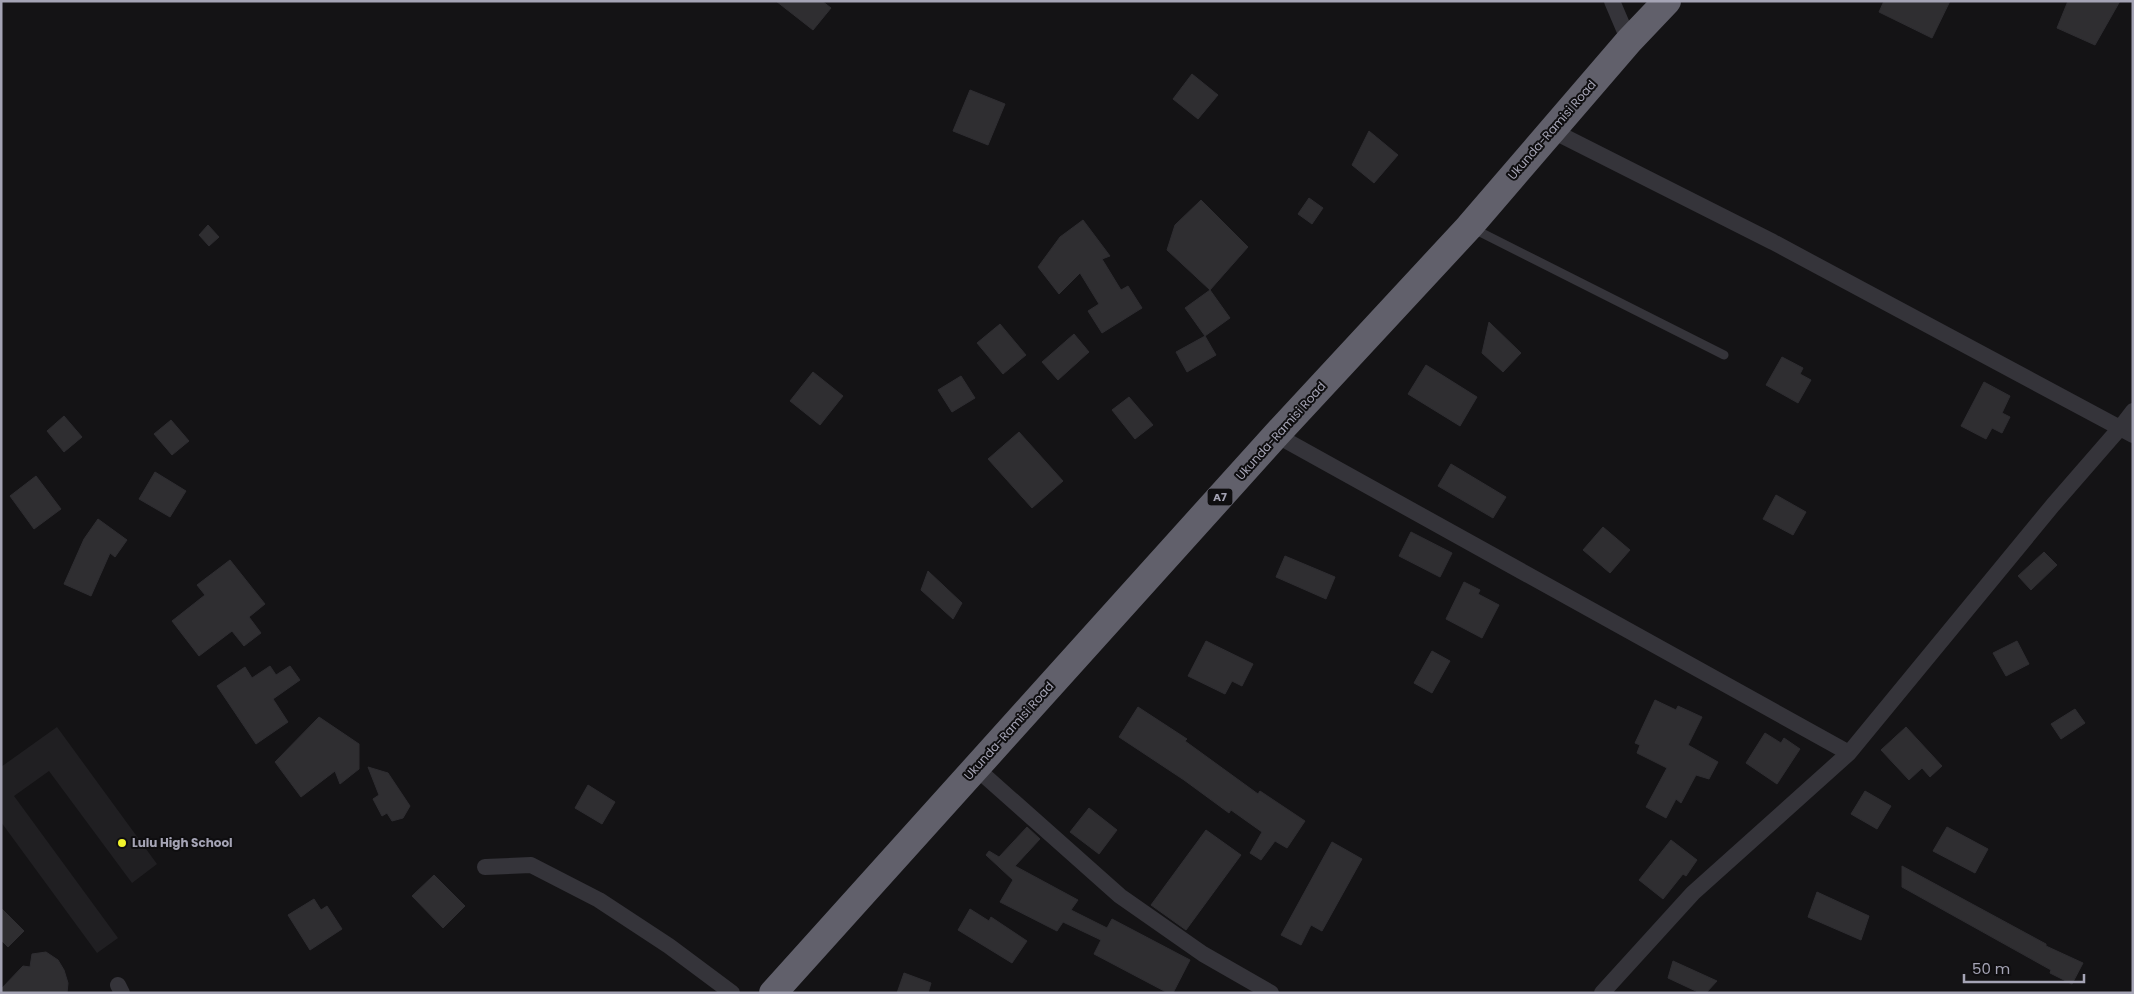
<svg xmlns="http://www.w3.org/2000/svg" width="2134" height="994" viewBox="0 0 2134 994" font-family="Poppins,sans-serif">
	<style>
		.built { fill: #201f22 }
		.building { fill: #2f2e31; stroke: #2e2d31 }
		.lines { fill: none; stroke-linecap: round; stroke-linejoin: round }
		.lane { stroke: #35343a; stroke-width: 9 }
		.street { stroke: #35343a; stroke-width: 16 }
		.highway { stroke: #61606b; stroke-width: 28 }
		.poi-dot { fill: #f2f42c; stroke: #0f0e10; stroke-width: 2 }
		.labels { text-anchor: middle; stroke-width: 4; stroke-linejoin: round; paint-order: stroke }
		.shield { fill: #0f0e10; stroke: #787784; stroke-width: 1 }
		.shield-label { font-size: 11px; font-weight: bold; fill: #a5a4b5 }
		.street-label { font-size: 12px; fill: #a5a4b5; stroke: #0f0e10 }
		.poi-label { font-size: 12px; font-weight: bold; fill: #a5a4b5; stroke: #0f0e10; text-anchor: start }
	</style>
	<rect width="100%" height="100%" fill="#141315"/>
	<path class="built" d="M57,727l100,137 -25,19 -83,-112 -35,25 104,142 -21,15 -96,-131v-55z"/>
	<path class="building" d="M776,1h46l9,7 -18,22z
		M1884,1h66l-18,37 -53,-26z
		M2068,1h52l-25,44 -38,-17z
		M1192,74l26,21 -20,24 -25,-20z
		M970,90l35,14 -17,41 -35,-14z
		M1369,131l29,24 -24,28 -22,-18z
		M1309,198l14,10 -11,16 -14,-10z
		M1201,200l47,47 -38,43 -43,-40 8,-25z
		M1083,220l27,36 -8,3 19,31 7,-4 14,22 -40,25 -14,-22 11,-7 -19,-31 -21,21 -21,-27 22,-30z
		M208,225l11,12 -10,9 -10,-11z
		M1210,290l20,28 -25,18 -20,-28z
		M1489,322l32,31 -18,19 -21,-19z
		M1000,324l26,31 -23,19 -26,-31z
		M1074,334l15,18 -31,28 -16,-18z
		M1205,336l11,19 -29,17 -11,-20z
		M1782,357l21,11 -3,6 11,6 -13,23 -32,-18z
		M1426,365l51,32 -17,29 -52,-32z
		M813,372l30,24 -23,29 -30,-24z
		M961,376l14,22 -23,14 -14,-22z
		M1984,382l26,14 -8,17 8,4 -8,16 -10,-5 -6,11 -25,-13z
		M1129,397l24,28 -18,14 -23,-29z
		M64,416l18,21 -18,15 -17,-21z
		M171,420l18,21 -17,14 -18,-21z
		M1019,432l44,49 -31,27 -44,-49z
		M1451,464l55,33 -13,21 -55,-32z
		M155,472l31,19 -16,26 -31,-18z
		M36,476l25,33 -27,20 -24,-33z
		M1776,495l30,17 -13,23 -30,-16z
		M98,519l29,21 -12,17 -5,-4 -19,43 -27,-12 20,-45z
		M1603,527l27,23 -20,23 -27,-23z
		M1411,532l41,21 -12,24 -41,-21z
		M2044,552l13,13 -26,25 -13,-14z
		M1285,556l50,21 -9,22 -50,-22z
		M230,560l35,44 -16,13 12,16 -17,13 -12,-15 -33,25 -27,-35 33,-26 -8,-10z
		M928,571l34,32 -9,16 -32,-29z
		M1464,582l16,8 -2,4 21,11 -17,33 -36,-19z
		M1206,641l47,23 -11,22 -10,-5 -7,13 -37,-18z
		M2017,641l12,23 -23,12 -13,-23z
		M1432,651l18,10 -18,32 -18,-10z
		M270,666l6,9 14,-9 10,14 -27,19 15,23 -32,22 -39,-58 28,-19 7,11z
		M1655,700l21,10 2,-4 24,11 -14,28 30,17 -9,17 -13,-4 -15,28 -5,-4 -10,19 -20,-11 21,-39 -30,-15 3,-8 -5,-2z
		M1138,707l49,32 -2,2 73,53 2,-3 45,30 -18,27 -12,-7 -14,19 -11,-7 12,-21 -31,-22 -2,3 -45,-33 -65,-43z
		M2075,709l10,14 -24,16 -10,-15z
		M319,717l40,27v25l-19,15 -5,-13 -34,26 -26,-35z
		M1906,727l36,39 -12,11 -8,-9 -13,12 -28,-30z
		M1765,733l16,10 3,-5 16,11 -23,35 -31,-21z
		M368,767l20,6 22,33 -7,12 -11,3 -5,-8 -5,3 -9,-17 6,-4z
		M588,785l27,17 -13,22 -27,-16z
		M1865,791l26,15 -14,23 -26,-15z
		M1089,808l28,22 -18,24 -29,-22z
		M1027,827l13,12 -25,27 63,34 -7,10 36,18 5,-9 78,41 -17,33h-5l-74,-39 7,-14 -38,-18 -6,9 -57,-29 13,-22 -27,-25 3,-4 10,6z
		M1947,827l41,22 -13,24 -42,-22z
		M1206,830l35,25 -55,75 -35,-25z
		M1671,840l26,20 -11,16 -3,-2 -20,25 -24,-19z
		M1332,842l30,17 -40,72 -11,-6 -10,20 -20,-10z
		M1902,866l144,78v2l37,17 -11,21 -22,-11 1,-3 -149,-83z
		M434,875l31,31 -22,22 -31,-32z
		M1817,892l52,24 -8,24 -53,-23z
		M314,899l7,11 6,-4 15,23 -32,21 -22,-35z
		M1,908l23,23 -16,16 -7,-7z
		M970,909l19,12 2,-4 36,24 -15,22 -54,-33z
		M46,952l12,8 6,10 4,13 -1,10h-66v-4l22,-23 7,1 2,-13z
		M1673,961l44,20 -11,12h-6l-32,-15z
		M904,973l27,10 -3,10h-31z"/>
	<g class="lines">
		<path class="lane" d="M1472,228l252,127"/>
		<path class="street" d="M1612,1l17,40
			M1553,131l220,111 347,186 13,-17
			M1276,435l573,318
			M976,768l144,128 83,58 68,39
			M485,867l46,-2 68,35 70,46 63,47
			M118,985l4,8
			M1602,993l91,-100 156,-140 204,-248 67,-77 13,7"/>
		<path class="highway" d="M773,993l503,-558 193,-208 160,-186 38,-40"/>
	</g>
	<circle class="poi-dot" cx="122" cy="843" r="5"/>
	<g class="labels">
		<rect class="shield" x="1207.5" y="488.5" width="25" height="17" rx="4"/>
		<g class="shield-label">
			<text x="1220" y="501">A7</text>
		</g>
		<g class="street-label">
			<text transform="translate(1552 130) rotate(-49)" y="4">Ukunda-Ramisi Road</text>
			<text transform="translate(1281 431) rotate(-48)" y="4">Ukunda-Ramisi Road</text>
			<text transform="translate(1009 731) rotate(-48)" y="4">Ukunda-Ramisi Road</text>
		</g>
		<g class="poi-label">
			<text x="132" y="847">Lulu High School</text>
		</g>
	</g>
	<rect width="2134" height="994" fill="none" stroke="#a5a4b5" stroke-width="5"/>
	<path d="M1964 974v8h120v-8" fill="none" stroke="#a5a4b5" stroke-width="2.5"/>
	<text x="1972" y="974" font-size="15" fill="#a5a4b5" stroke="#0f0e10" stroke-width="4" paint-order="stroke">50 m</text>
</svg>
